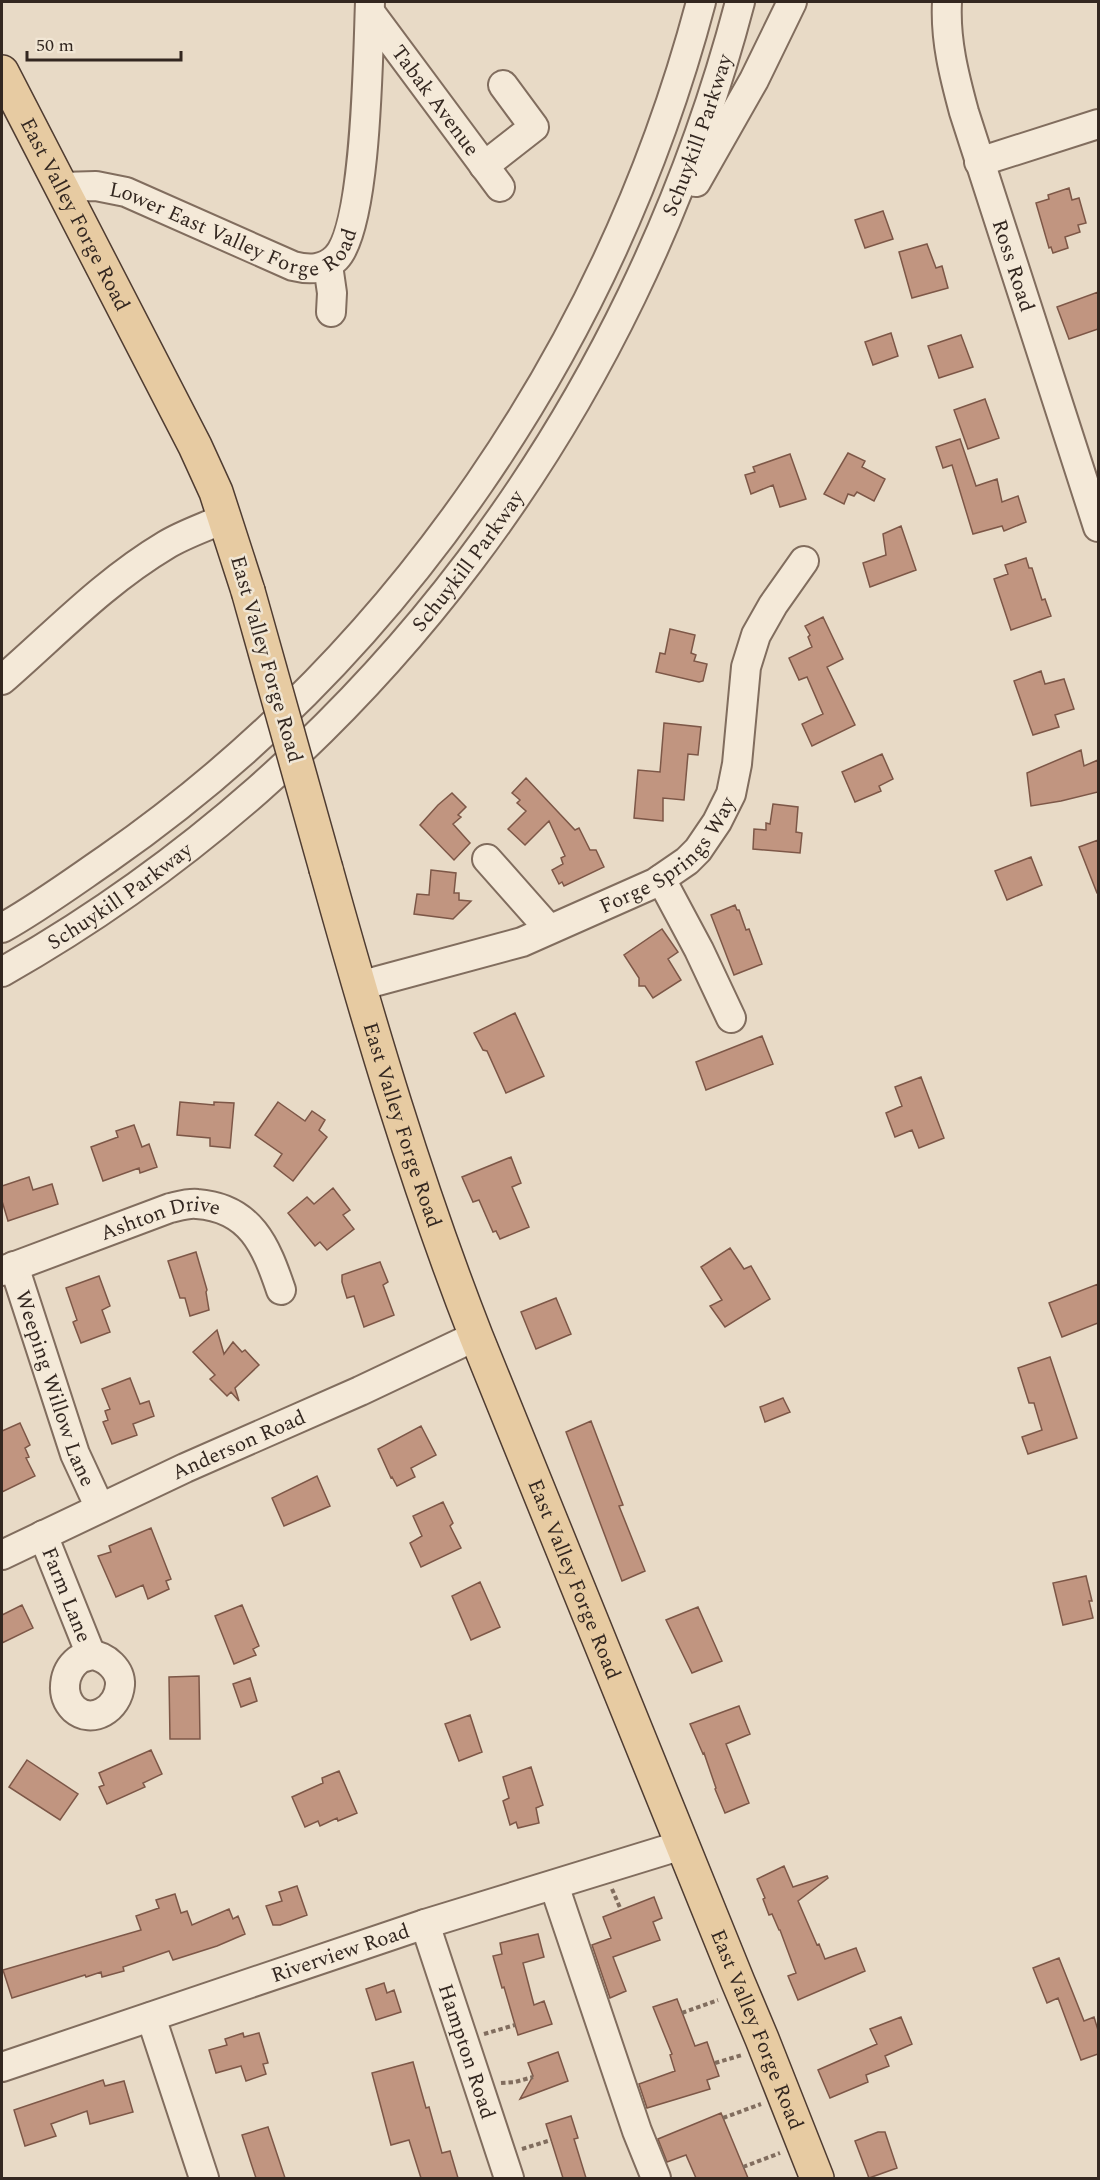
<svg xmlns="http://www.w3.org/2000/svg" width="1100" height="2180" viewBox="0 0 1100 2180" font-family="Spectral,serif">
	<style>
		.building { fill: #c19580; stroke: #7d5747; stroke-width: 1.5 }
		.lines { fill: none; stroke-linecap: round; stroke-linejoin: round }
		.minor-casing { stroke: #816d5e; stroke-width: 32 }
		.major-casing { stroke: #4f3c31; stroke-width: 36 }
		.path { stroke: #816d5e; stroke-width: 4; stroke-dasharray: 4.5 3; stroke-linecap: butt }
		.minor { stroke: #f4e9d8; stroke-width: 28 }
		.major { stroke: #e7cba2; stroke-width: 33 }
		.major-bridge-casing { stroke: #4f3c31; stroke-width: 36; stroke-linecap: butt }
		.major-bridge { stroke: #e7cba2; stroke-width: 33 }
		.labels { text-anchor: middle; stroke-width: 5; stroke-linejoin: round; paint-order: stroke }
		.street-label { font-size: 21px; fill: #332720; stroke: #f1e6d4 }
	</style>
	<rect width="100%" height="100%" fill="#e8dac6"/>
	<path class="building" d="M1069,188l3,12 7,-2 7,25 -8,2 2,7 -15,5 3,11 -15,5 -2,-6 -2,1 -13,-45 13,-4 -1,-4z
		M883,211l10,28 -28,9 -10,-28z
		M927,244l9,24 6,-2 6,22 -36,10 -13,-46z
		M1098,292v37l-29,10 -12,-32z
		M891,333l7,23 -25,9 -8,-23z
		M961,335l12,32 -34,11 -11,-32z
		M985,399l14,39 -31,11 -14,-39z
		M960,439l16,47 21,-7 5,23 16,-6 8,26 -22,9 -2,-5 -29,8 -21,-69 -9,3 -7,-21z
		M848,453l17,8 -3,6 23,12 -11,22 -17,-9 -3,4 -6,-2 -4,10 -20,-10z
		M790,454l16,45 -26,8 -7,-22 -22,9 -6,-19 10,-3 -2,-5z
		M901,526l15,44 -46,17 -7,-24 23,-8 -3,-21z
		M1026,558l3,10h3l10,32 3,-1 6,17 -40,14 -17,-51 14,-5 -3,-9z
		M823,617l20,42 -16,8 28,58 -43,21 -10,-22 21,-10 -16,-37 -8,3 -10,-22 23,-11 -4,-10 2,-2 -5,-9z
		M670,629l25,6 -4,18 5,2 -2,6 13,3 -4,17 -4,1 -43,-10 4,-19 5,1z
		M1041,671l4,13 19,-5 10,30 -19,6 4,12 -26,8 -19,-54z
		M664,723l37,4 -3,28 -10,-1 -4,46 -21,-2v23l-29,-3 4,-48 22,2z
		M1081,750l3,16 14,-6v32l-37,9 -30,5 -4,-33z
		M882,754l11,25 -14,7 2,5 -26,11 -13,-30z
		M526,778l49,52 4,-2 11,22h6l8,17 -40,19 -2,-4 -3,2 -7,-14 11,-6 -2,-6 4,-2 -16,-35 -24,24 -17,-16 18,-18 -9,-8 3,-3 -8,-7z
		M452,793l14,14 -8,8 3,2 -8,7 17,19 -16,17 -34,-35 18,-20z
		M773,804l25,3 -2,25 6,1 -2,20 -47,-4 1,-20 12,1v-7l4,1z
		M1098,840v53h-1l-18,-46z
		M1031,857l11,28 -35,15 -12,-29z
		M431,870l25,3 -2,20h5v7l12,1 -18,18 -39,-5 3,-20 12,1z
		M735,905l2,5h2l7,20 3,-1 13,35 -28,11 -23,-60z
		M662,929l16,23 -10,7 13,21 -28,18 -8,-12h-6v-8l-15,-23z
		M515,1013l29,63 -38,17 -19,-42 -4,-1 -9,-17z
		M762,1036l11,28 -67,26 -10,-28z
		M921,1077l23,61 -25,10 -7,-18 -17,7 -9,-24 16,-7 -7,-19z
		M180,1102l34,3v-3l20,1 -4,45 -20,-2v-8l-33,-3z
		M278,1102l27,19 7,-10 13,9 -6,10 8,7 -34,44 -19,-15 8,-12 -27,-19z
		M134,1125l8,22 7,-3 8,23 -17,6 -1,-5 -36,13 -12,-34 27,-10 -2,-6z
		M511,1157l10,26 -9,4 17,40 -29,12 -4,-8 -3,1 -14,-32 -6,2 -11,-25z
		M29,1177l4,13 19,-6 6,20 -50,17 -6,-20v-15z
		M333,1188l17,22 -7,5 11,14 -27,21 -7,-8 -5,4 -27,-33 19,-16 7,7z
		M730,1248l14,21 7,-3 19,33 -45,28 -15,-21 12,-6 -21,-33z
		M196,1252l11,38 -1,2 3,18 -19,6 -5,-18h-5l-12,-37z
		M380,1262l8,20 -5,3 11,30 -30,12 -10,-31 -7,2 -5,-16v-7z
		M99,1276l11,30 -8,4 8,22 -29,11 -8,-21 4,-2 -11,-32z
		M1098,1284v39l-36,14 -13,-34z
		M556,1298l15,36 -35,15 -15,-37z
		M217,1330l7,24 9,-12 9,10 3,-2 14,15 -24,23 4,13 -8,-9 -4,4 -17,-17 5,-4 -22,-23z
		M1050,1357l27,81 -49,16 -6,-17 20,-7 -8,-27h-5l-11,-35z
		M130,1378l10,26 9,-3 5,15 -21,8 4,11 -25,9 -9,-22 5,-2 -3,-9 5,-2 -8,-20z
		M783,1398l7,14 -25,10 -5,-15z
		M591,1421l32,84 -4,1 26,65 -23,10 -56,-149z
		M20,1423l10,22 -5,3 4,9 -3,1 9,18 -33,16v-61z
		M421,1426l15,29 -25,13 4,9 -18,9 -5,-9 -1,1 -13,-29z
		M317,1476l13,30 -46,20 -12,-28z
		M443,1502l10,21 -3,3 11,22 -40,19 -11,-24 12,-7 -9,-20z
		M151,1528l20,51 -5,2 3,8 -21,10 -5,-14 -27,12 -18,-41 13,-4 -2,-6z
		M1086,1576l6,25h-3l4,17 -30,7 -10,-42z
		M480,1582l20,45 -29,13 -19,-44z
		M22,1605l11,23 -31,15v-28z
		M242,1605l17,41 -6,3 3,6 -22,9 -19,-48z
		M698,1607l24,54 -30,12 -26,-53z
		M199,1676l1,63h-30l-1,-62z
		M250,1678l7,23 -16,6 -8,-23z
		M739,1706l11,28 -24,10 23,59 -24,10 -10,-24 1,-1 -12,-35 -1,1 -13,-30z
		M470,1715l12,37 -23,9 -14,-37z
		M151,1750l11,24 -19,9 2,4 -38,17 -8,-17 5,-2 -5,-12z
		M27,1760l51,34 -18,26 -51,-33z
		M531,1767l12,38 -7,3 3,15 -21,5 -2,-6 -6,3 -7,-24 6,-3 -6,-21z
		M339,1771l18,42 -19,8 -1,-3 -17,8 -2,-5 -13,6 -13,-30 31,-14 -1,-5z
		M784,1866l9,21 34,-11 1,2 -30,23 19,44 2,-1 6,15 31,-11 9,23 -67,29 -10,-24 8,-3 -16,-43h-1l-7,-16 -3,1 -6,-16 2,-1 -8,-19z
		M297,1886l10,29 -27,10h-7l-7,-19 16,-5 -3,-9z
		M175,1894l6,19 6,-2 5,14 37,-16 4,10 5,-3 7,18 -28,12 -44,14 -4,-9 -46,16 1,4 -22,6 -1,-5 -15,5 -1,-2 -73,23 -9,-28 138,-40 -5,-14 23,-8 -3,-8z
		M654,1897l8,21 -9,4 7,18 -47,17 13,34 -16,7 -18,-53 19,-7 -8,-21z
		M538,1934l6,23 -21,6 11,42 10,-4 8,23 -34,11 -14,-48 -2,1 -9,-32 9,-2 -2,-11z
		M1059,1958l25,63 10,-4 4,13v24l-17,6 -23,-62 -11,5 -14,-35z
		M384,1983l3,10 7,-3 7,22 -25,8 -10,-31z
		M677,1999l18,47 12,-4 12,34 -12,4 3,9 -63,19 -8,-24 36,-13 -5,-16 2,-1 -19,-47z
		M901,2017l11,27 -27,12 4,10 -23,9 2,7 -38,16 -12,-28 59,-26 -7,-15z
		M243,2033l1,4 15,-4 9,30 -5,1 3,10 -20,7 -5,-15 -25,7 -7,-23 18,-5 -2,-6z
		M558,2052l10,29 -48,18 13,-23 -5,-13z
		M413,2062l13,46 3,-1 13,46 8,-2 8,27h-37l-12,-38 -18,5 -19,-72z
		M103,2080l2,6 19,-5 9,31 -43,12 -3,-13 -36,13 5,12 -31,10 -11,-36z
		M721,2113l27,65h-52l-10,-23 -19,7 -9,-23z
		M571,2116l7,22 -4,1 12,39h-23l-17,-54z
		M268,2127l17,51h-29l-5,-15 -9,-28z
		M878,2132h7l12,36 -28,10 -14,-37z"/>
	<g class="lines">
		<defs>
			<g id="minor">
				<path id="s1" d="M947,2c-2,38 7,73 17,110l134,415"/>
				<path id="s2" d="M370,12l130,175"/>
				<path d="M979,162l119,-38"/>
				<path d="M484,166l50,-39 -31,-42"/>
				<path d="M696,182l58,-102 38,-78"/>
				<path id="s3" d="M61,187l35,-1 30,6 167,74c16,4 31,4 43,-8 31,-31 32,-207 34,-256"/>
				<path d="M328,265l4,28 -1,19"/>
				<path d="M2,680c54,-47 102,-98 164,-135 18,-11 40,-18 59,-27"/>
				<path d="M487,859l62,70"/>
				<path d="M661,879l38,71 32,68"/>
				<path d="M2,928c36,-20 70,-45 105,-69 292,-203 503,-514 594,-857"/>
				<path id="s4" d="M2,972c369,-209 631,-562 738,-970"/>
				<path id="s5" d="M359,986l163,-44 133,-59 32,-22 11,-11 19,-28 14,-28 6,-30 9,-97 10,-32 17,-30 31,-44"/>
				<path id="s6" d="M14,1266l61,188 25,54"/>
				<path id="s7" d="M2,1271l168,-63c9,-2 19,-5 27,-4 54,4 69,42 84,86"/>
				<path id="s8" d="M43,1535l48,120"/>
				<path id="s9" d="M2,1555l183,-87 175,-77 116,-55"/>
				<path d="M91,1655c15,1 30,15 29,30 -2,24 -28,40 -46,24 -14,-14 -11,-37 4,-49 4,-3 9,-3 13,-5z"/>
				<path d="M554,1885l83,246 19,47"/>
				<path id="s10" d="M425,1924l84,254"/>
				<path d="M151,2017l53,161"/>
				<path id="s11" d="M2,2067l423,-143 257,-79"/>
			</g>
			<g id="major">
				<path id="s12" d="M2,72l193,374 21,46 32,99"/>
				<path id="s13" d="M326,869c44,158 90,314 150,467l262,646 24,57 55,139"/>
			</g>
		</defs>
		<use href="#minor" class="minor-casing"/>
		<use href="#major" class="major-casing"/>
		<path class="path" d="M612,1889l9,21
			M682,2013l36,-13
			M484,2034l31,-9
			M715,2063l27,-8
			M501,2083l14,-1 18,-5
			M723,2118l38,-14
			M522,2149l29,-9
			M743,2167l37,-14"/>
		<use href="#minor" class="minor"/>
		<use href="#major" class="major"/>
		<defs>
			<path id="major-bridge" d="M248,591l78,278"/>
		</defs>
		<use href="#major-bridge" class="major-bridge-casing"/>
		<use href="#major-bridge" class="major-bridge"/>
	</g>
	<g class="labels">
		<g class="street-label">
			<text dy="7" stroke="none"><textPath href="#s2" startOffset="110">Tabak Avenue</textPath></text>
			<text dy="7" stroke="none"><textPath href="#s4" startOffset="1112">Schuykill Parkway</textPath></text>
			<text dy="7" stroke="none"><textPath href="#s3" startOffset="188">Lower East Valley Forge Road</textPath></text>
			<text dy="7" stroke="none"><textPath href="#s12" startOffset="160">East Valley Forge Road</textPath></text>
			<text dy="7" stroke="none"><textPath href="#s1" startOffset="273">Ross Road</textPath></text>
			<text dy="7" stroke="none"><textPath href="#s4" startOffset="626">Schuykill Parkway</textPath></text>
			<text transform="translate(267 659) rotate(74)" y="7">East Valley Forge Road</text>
			<text dy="7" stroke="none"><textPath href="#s5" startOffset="342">Forge Springs Way</textPath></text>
			<text dy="7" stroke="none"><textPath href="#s4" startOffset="140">Schuykill Parkway</textPath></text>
			<text dy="7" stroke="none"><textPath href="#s13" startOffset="267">East Valley Forge Road</textPath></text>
			<text dy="7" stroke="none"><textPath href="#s7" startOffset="168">Ashton Drive</textPath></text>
			<text dy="7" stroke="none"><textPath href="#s6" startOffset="129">Weeping Willow Lane</textPath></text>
			<text dy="7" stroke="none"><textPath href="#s9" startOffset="261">Anderson Road</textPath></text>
			<text dy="7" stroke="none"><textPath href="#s13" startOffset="753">East Valley Forge Road</textPath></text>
			<text dy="7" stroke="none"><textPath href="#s8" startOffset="64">Farm Lane</textPath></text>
			<text dy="7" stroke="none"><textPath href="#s11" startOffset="357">Riverview Road</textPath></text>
			<text dy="7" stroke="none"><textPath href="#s13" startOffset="1239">East Valley Forge Road</textPath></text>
			<text dy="7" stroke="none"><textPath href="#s10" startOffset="134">Hampton Road</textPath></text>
		</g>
	</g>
	<rect width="1100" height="2180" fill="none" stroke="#332720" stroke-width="6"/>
	<path d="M27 51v9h154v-9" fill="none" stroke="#332720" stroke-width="3"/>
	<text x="36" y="51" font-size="18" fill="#332720" stroke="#f1e6d4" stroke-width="4.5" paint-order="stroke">50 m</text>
</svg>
